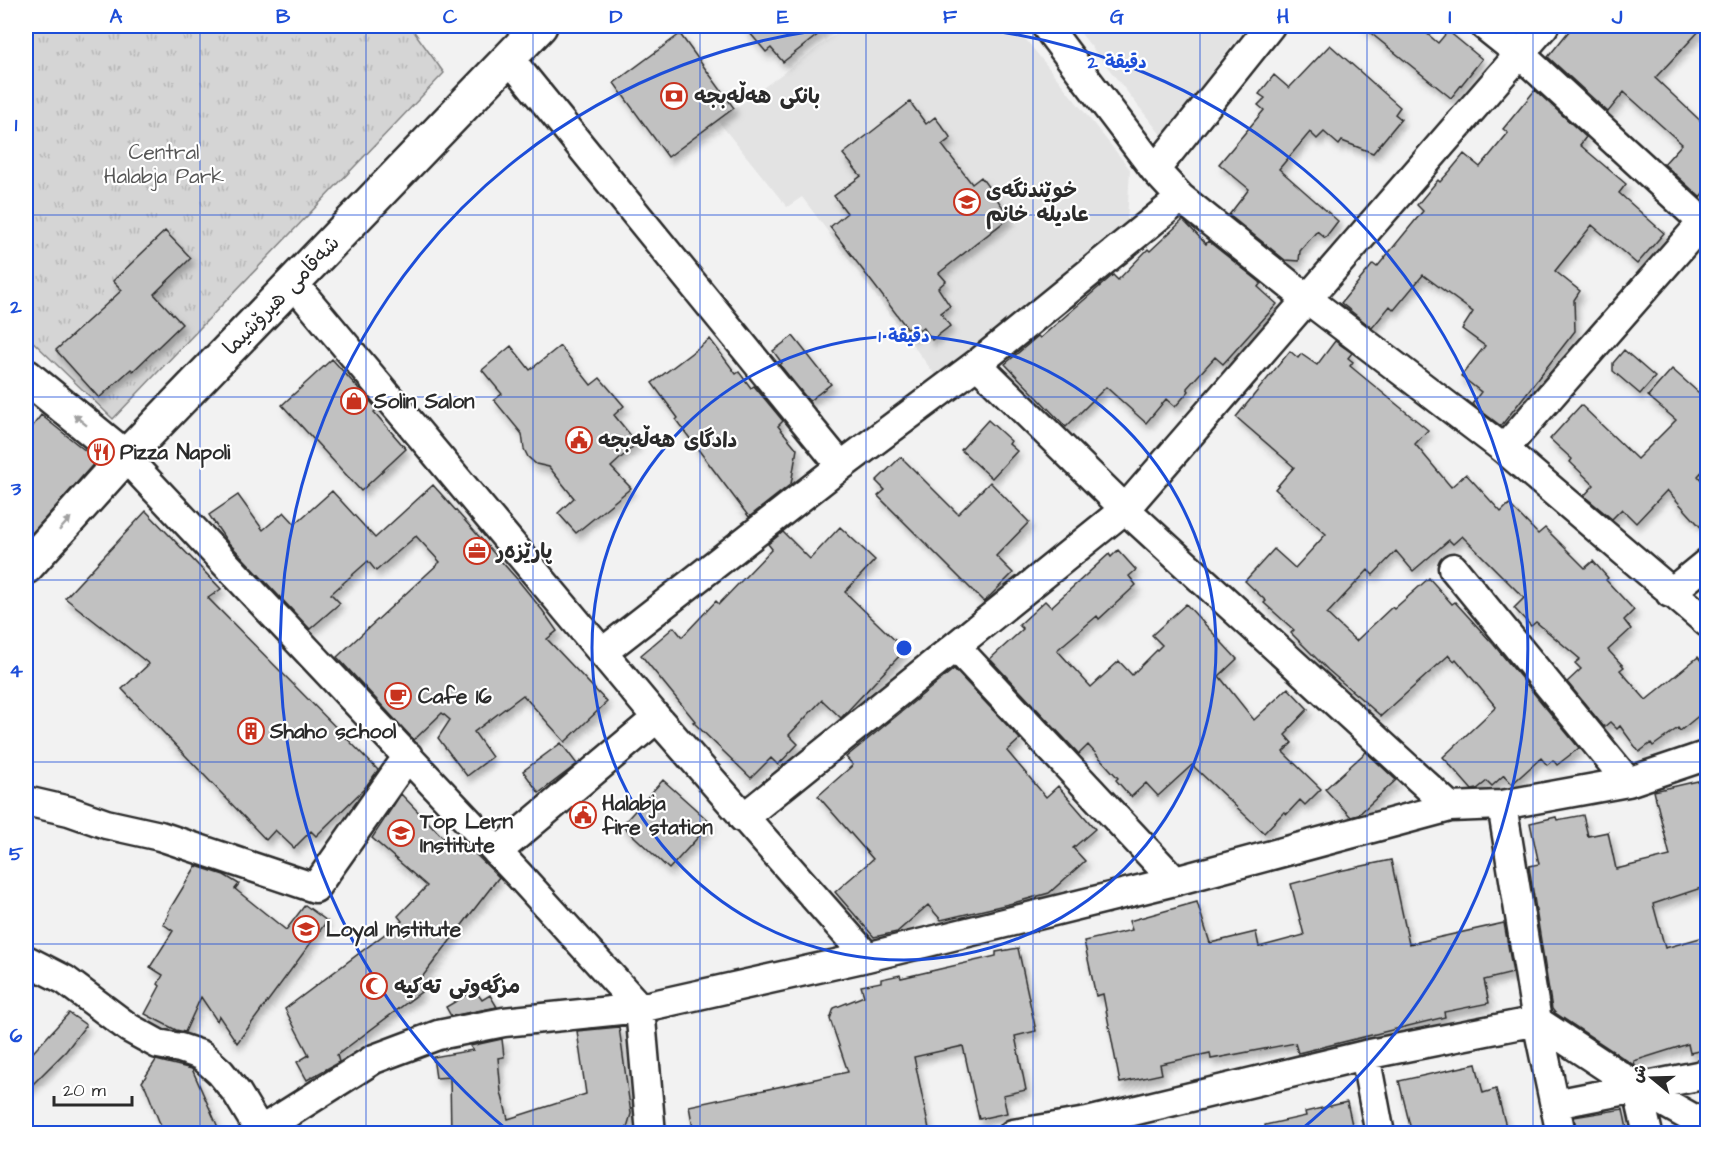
<svg xmlns="http://www.w3.org/2000/svg" width="1733" height="1159" viewBox="0 0 1733 1159" font-family="'Architects Daughter','Playpen Sans Arabic',sans-serif">
	<style>
		.built { fill: #e3e3e3 }
		.park { fill: url(#park-tufts); stroke: #808080; stroke-width: 1.5 }
		.building { fill: #c1c1c1; stroke: #2b2b2b; stroke-width: 1.5; filter: url(#shadow) }
		.lines { fill: none; stroke-linecap: round; stroke-linejoin: round }
		.street-casing { stroke: #2b2b2b; stroke-width: 33 }
		.secondary-casing { stroke: #2b2b2b; stroke-width: 38 }
		.street { stroke: #fff; stroke-width: 28 }
		.secondary { stroke: #fff; stroke-width: 33 }
		.oneway { fill: #a0a0a0 }
		.grid { fill: none; stroke: #1d4ed8; stroke-width: 1.5; stroke-opacity: 0.55 }
		.ring { fill: none; stroke: #1d4ed8; stroke-width: 3 }
		.labels { text-anchor: middle; stroke-width: 4.5; stroke-linejoin: round; paint-order: stroke }
		.poi-label { font-size: 21px; font-weight: bold; fill: #2b2b2b; stroke: #fff; text-anchor: start }
		.park-label { font-size: 21px; fill: #565656; stroke: #fff }
		.street-label { font-size: 21px; fill: #2b2b2b; stroke: #fff }
		.centre { fill: #1d4ed8; stroke: #fff; stroke-width: 3 }
		.ring-label { font-size: 18px; text-anchor: middle; font-weight: bold; fill: #1d4ed8; stroke: #fff; stroke-width: 4.5; stroke-linejoin: round; paint-order: stroke }
		.neatline { fill: none; stroke: #1d4ed8; stroke-width: 2 }
		.grid-label { font-size: 20px; text-anchor: middle; font-weight: bold; fill: #1d4ed8 }
	</style>
	<defs>
		<pattern id="park-tufts" width="24" height="20" patternUnits="userSpaceOnUse" patternTransform="scale(1.5)"><rect width="24" height="20" fill="#d5d5d5"/><path d="M3 7l-1-3M5 7V3M7 7l1-3M15 17l-1-3M17 17v-4M19 17l1-3" fill="none" stroke="#b7b7b7"/></pattern>
		<filter id="shadow"><feDropShadow dx="3.5" dy="6" stdDeviation="3" flood-color="#0004"/></filter>
	</defs>
	<rect width="100%" height="100%" fill="#f2f2f2"/>
	<filter id="ink" filterUnits="userSpaceOnUse"><feTurbulence type="fractalNoise" baseFrequency=".0167" numOctaves="2"/><feDisplacementMap in="SourceGraphic" scale="12" xChannelSelector="R" yChannelSelector="G"/><feConvolveMatrix kernelMatrix="1 2 1 2 8 2 1 2 1" color-interpolation-filters="sRGB"/></filter>
	<g filter="url(#ink)">
		<path class="built" d="M847,26h168l115,143 -3,52 -191,155 -134,-179 -15,10 -69,-86z
			M1075,26h172l-85,110z"/>
		<path class="park" d="M26,26h384l34,47 -331,346 -87,-84z"/>
		<path class="building" d="M744,26h85l-46,36 -12,-14 -5,4z
			M1362,26h56l20,17 10,-12 34,28 -31,39z
			M1573,26h131l-49,52 52,49v61l-7,9 -36,-33 18,-20 -58,-52 -16,20 -60,-55z
			M680,34l54,74 -66,49 -54,-74z
			M1330,45l70,62 -5,7 6,5 -28,34 -31,-12 -3,4 -15,-13 -7,7 -7,-7 -31,37 59,52 -13,17 -8,-7 -17,20 -1,10 -14,-1 -56,-45 20,-26 -30,-25 45,-54 -6,-5 7,-7 -6,-4 15,-19 15,13z
			M1535,90l51,47 -6,8 46,39 -7,9 45,40 -27,31 -45,-39 -37,46 25,20 -6,9 1,31 -74,95 -29,-22 9,-12 -20,-16 24,-30 -23,-17 11,-17 -50,-37 -29,35 -4,-4 -18,22 -31,-25 32,-39 4,3 46,-56 -6,-6 21,-25 2,2 10,-11 14,-17 16,13 28,-34 -5,-4z
			M910,102l16,22 9,-7 16,21 -9,7 30,39 9,-7 29,40 -71,56 7,8 -8,7 12,18 -9,7 9,13 -18,14 -9,-13 -10,9 -83,-109 17,-14 -13,-17 27,-20 -18,-22z
			M1183,220l23,24 2,-3 53,42 -3,4 19,17 -54,60 -8,-7 -28,31 2,3 -14,16 -9,-8 -20,24 -40,-36 -40,40 -61,-63 33,-28 2,2 73,-63 5,5 30,-31 2,2z
			M165,231l26,27 -37,36 28,30 -49,47 -2,-2 -32,29 -43,-48 66,-60 -9,-9z
			M793,336l38,48 -22,17 -29,-36 2,-2 -9,-12z
			M710,339l26,35 3,-2 12,16 3,-2 29,35 -5,5 19,23 -6,35 -42,33 -73,-97 2,-2 -26,-35z
			M1335,341l17,12 -4,5 5,4 -3,4 78,64 -13,14 36,43 15,-13 35,38 8,-8 29,30 7,-6 40,40 8,-7 15,17 -2,2 28,30 -10,10 7,9 -23,21 16,17 -4,3 26,30 52,-43 9,11v41l-27,22 -2,-3 -25,18 -2,-3 -12,9 -19,-26 -3,3 -7,-7 -6,5 -37,-45 14,-13 -6,-6 5,-4 -44,-37 -5,4 -17,-18 10,-10 -62,-62 -9,8 -4,-4 -36,31 -17,-20 -23,24 -5,-5 -41,44 29,27 36,-34 2,2 35,-31 23,26 3,-2 39,43 85,103 -22,17 -4,-5 -6,5 -6,-7 -29,26 -8,-9 -12,11 -5,-5 -10,8 -5,1 -29,-33 53,-50 -40,-48 -2,2 -5,-6 -68,61 -53,-46 -37,-37 3,-3 -30,-27 2,-2 -21,-20 29,-32 21,19 31,-34 -51,-45 19,-22 -58,-50 54,-66 8,7 3,-4 16,11z
			M511,346l19,24 30,-24 31,39 9,-7 24,28 -10,9 23,28 -26,24 20,21 -55,45 -18,-20 16,-15 -25,-31 -13,-3 -8,-7 -4,-8 -2,-15 -28,-34 8,-6 -20,-24z
			M1624,350l31,27 -15,17 -27,-23v-8z
			M332,359l45,50 -3,3 32,37 -45,42 -79,-86z
			M1672,369l35,31v66l-9,10 9,11v47l-40,-44 -31,33 -14,-14 -10,10 -28,-23 10,-11 -24,-23 2,-3 -22,-20 31,-34 56,54 39,-39 -28,-24z
			M41,415l56,45 -71,80v-105z
			M988,420l23,21 -2,3 8,7 -25,27 -31,-28z
			M901,457l57,57 32,-32 39,40 -33,34 17,17 -29,29 -106,-106 7,-6 -9,-9z
			M433,485l84,94 26,32 14,20 -10,8 60,63 -42,40 -42,-47 -49,37 18,25 -25,19 -29,-38 12,-18 -8,-7 -28,27 -77,-83 103,-95 -24,-26 -40,35 -8,-10 -37,33 9,9 -30,26 -84,-89 -17,-25 29,-20 25,35 21,-18 11,12 37,-33 43,47z
			M146,511l75,78 -13,9 170,172 -14,19 -48,47 -5,-5 -17,17 -19,-18 -9,10 -144,-151 27,-25 -84,-66z
			M840,527l35,33 -30,32 60,58 -64,68 -19,-18 -33,35 9,9 -20,21 -7,-7 -20,20 -58,-56 2,-1 -54,-66 33,-28 8,10 34,-36 3,3 53,-55 -4,-5 15,-12 27,27z
			M1118,550l18,20 -7,6 7,9 -37,34 -2,-3 -40,34 34,37 28,-26 13,14 30,-30 -10,-10 34,-31 51,55 -18,17 35,44 34,-32 20,21 -20,21 1,1 -4,4 7,8 -9,9 38,37 -16,16 -5,-5 -13,14 -3,-2 -20,21 -72,-68 -34,31 -12,-13 -15,14 -15,-17 2,-2 -30,-33 -9,9 -89,-95 33,-30 -4,-4 26,-24 6,6 58,-53 2,3z
			M954,669l66,70 -13,12 39,46 12,-11 37,43 -22,19 12,13 -36,32 -36,10 -72,17 -13,-15 -31,27 -23,5 -39,-45 38,-33 -55,-63 35,-31 -7,-8z
			M561,743l16,21 -38,29 -16,-22z
			M1366,752l30,28 -38,35 -7,2 -26,-28z
			M663,780l48,43 -42,46 -47,-44z
			M1698,781l4,20 5,-1v86l-54,18 12,44 42,-12v113l-17,4 -2,-9 -54,17 1,5 -80,-53 -3,-4 -23,-143 10,-2 -9,-41 26,-6 1,3 26,-5 5,21 20,-4 8,37 54,-13 -16,-65z
			M401,794l57,59 8,-8 33,32 -83,108 5,7 -84,63 2,7 -32,18 -10,-18 12,-7 -24,-46 117,-88 -4,-5 29,-30 -55,-48z
			M1391,860l18,84 95,-21 9,50 -29,7 5,23 -45,9 1,5 -147,36 -3,-10 -84,16 -1,-6 -50,11 2,10 -42,9 -17,-89 -7,2 -12,-55 48,-11 -3,-9 68,-19 13,41 46,-11 3,15 45,-12 -13,-51 48,-13z
			M196,866l28,9 15,9 -4,5 51,41 19,-25 22,16 -90,122 -18,-27 -2,5 -16,-24 -16,35 -9,-2 -31,-16 15,-28 -2,-2 5,-9 -13,-8 23,-36 -10,-7 6,-10 -1,-2z
			M1018,948l18,83 -21,5 11,54 -23,5 4,18 -28,6 -16,-73 -49,11 15,72 -22,5h-213l-5,-28 159,-34 -18,-53 4,-11 30,-12 -3,-10 20,-4v-3l19,-4 1,3 95,-22v-4z
			M475,990l7,10 8,-5 7,12 -46,9 -5,-9z
			M69,1013l17,12 -20,26 -40,40v-31z
			M619,1027l12,87 -6,20h-174l-1,-57 -14,1 -3,-21 40,-7 -3,-4 32,-7 2,18 -6,1 3,34 7,27 78,-25 -9,-63z
			M156,1060l36,9 29,65h-57l-18,-46 -4,-6z
			M1476,1064l7,29 13,-4 12,45h-96l-13,-53z
			M1347,1102l7,32h-88l-1,-9 41,-9 -1,-4z
			M1623,1109l5,25h-51l-3,-17z"/>
		<g class="lines">
			<defs>
				<path id="street" d="M1046,26l109,144 26,28 125,100 198,151 204,174
					M1485,26l35,28 188,173
					M509,58l332,408
					M1155,170l115,-144
					M293,283l364,435 -160,134
					M977,364l148,145 325,298
					M1504,449l204,-233
					M125,457l394,418 121,133 11,126
					M1453,568l175,214
					M1670,593l38,-31
					M956,647l219,234
					M603,652l238,-186 136,-102 204,-166
					M657,718l210,239
					M26,801l43,10 37,13 54,12 155,52 93,-132
					M1502,805l35,216 24,113
					M743,818l382,-309 419,-483
					M26,960l39,20 64,48 29,16 22,4 21,7 19,17 17,21 23,38
					M1365,1055l15,79
					M1637,1087l11,47
					M1555,1104l153,-30
					M259,1134l1,-3 114,-72 64,-24 66,-13 136,-14 227,-51 308,-76 275,-74 52,-2 126,-23 80,-27
					M1013,1134l74,-12 278,-67 172,-34 100,66 71,40"/>
				<path id="secondary" d="M26,376l99,81
					M26,567l99,-110 415,-431"/>
			</defs>
			<use href="#street" class="street-casing"/>
			<use href="#secondary" class="secondary-casing"/>
			<use href="#street" class="street"/>
			<use href="#secondary" class="secondary"/>
		</g>
		<defs><path id="oneway-solid" d="M-6-.8H1V-3.2L6.5 0L1 3.2V.8H-6Z" transform="scale(1.5)"/></defs>
		<g class="oneway">
			<use href="#oneway-solid" transform="translate(80 420) rotate(-141)"/>
			<use href="#oneway-solid" transform="translate(65 524) rotate(-48)"/>
		</g>
	</g>
	<path class="grid" d="M200,26v1108M366,26v1108M533,26v1108M700,26v1108M866,26v1108M1033,26v1108M1200,26v1108M1367,26v1108M1533,26v1108M26,215h1682M26,397h1682M26,580h1682M26,762h1682M26,944h1682"/>
	<g class="ring">
		<circle cx="904" cy="648" r="312"/>
		<path d="M511 1133A624 624 0 0 1 860 26M948 26A624 624 0 0 1 1297 1133"/>
	</g>
	<defs>
		<symbol id="bank-ring" viewBox="-11 -11 22 22"><circle r="9.5" fill="#fff" stroke="#c8321e" stroke-width="1.5"/><path d="M-6-4H6V4H-6ZM0-2.3a2.3 2.3 0 1 0 0 4.6a2.3 2.3 0 1 0 0-4.6Z" fill="#c8321e"/></symbol>
		<symbol id="school-ring" viewBox="-11 -11 22 22"><circle r="9.5" fill="#fff" stroke="#c8321e" stroke-width="1.5"/><path d="M0-5L7-2L0 1L-7-2ZM-4 1L0 2.5L4 1V4Q0 6-4 4Z" fill="#c8321e"/></symbol>
		<symbol id="shop-ring" viewBox="-11 -11 22 22"><circle r="9.5" fill="#fff" stroke="#c8321e" stroke-width="1.5"/><path d="M-5-2.5h2.3a2.7 3.5 0 0 1 5.4 0H5L5.5 6h-11ZM-1.5-2.5h3a1.5 2.3 0 0 0-3 0Z" fill="#c8321e"/></symbol>
		<symbol id="civic-ring" viewBox="-11 -11 22 22"><circle r="9.5" fill="#fff" stroke="#c8321e" stroke-width="1.5"/><path d="M-.6-6.5H3V-4.5H.6V-3L4-1V1h2V6H-6V1h2V-1L-.6-3ZM-1.2 2.5V6h2.4V2.5Z" fill="#c8321e"/></symbol>
		<symbol id="restaurant-ring" viewBox="-11 -11 22 22"><circle r="9.5" fill="#fff" stroke="#c8321e" stroke-width="1.5"/><path d="M-5-6h1v4h1v-4h1v4h1v-4h1v5L-1.5 .5V6h-2V.5L-5-1ZM5-6V6H3V1.5H1.5Q1.5-4 5-6Z" fill="#c8321e"/></symbol>
		<symbol id="office-ring" viewBox="-11 -11 22 22"><circle r="9.5" fill="#fff" stroke="#c8321e" stroke-width="1.5"/><path d="M-6-3h4V-5.5h4V-3h4V5H-6ZM-1-4.5V-3h2v-1.5ZM-6 0V1H6V0Z" fill="#c8321e"/></symbol>
		<symbol id="cafe-ring" viewBox="-11 -11 22 22"><circle r="9.5" fill="#fff" stroke="#c8321e" stroke-width="1.5"/><path d="M-5.5-4.5H6V0H3Q3 3.5 0 3.5H-2.5Q-5.5 3.5-5.5 0ZM3-3.2v2h1.7v-2ZM-6 4.5H4V6H-6Z" fill="#c8321e"/></symbol>
		<symbol id="building-ring" viewBox="-11 -11 22 22"><circle r="9.5" fill="#fff" stroke="#c8321e" stroke-width="1.5"/><path d="M-4-6H4V6H1V3H-1V6H-4ZM-2.5-4.3h1.7v1.8h-1.7ZM.8-4.3h1.7v1.8H.8ZM-2.5-1h1.7V.8h-1.7ZM.8-1h1.7V.8H.8Z" fill="#c8321e"/></symbol>
		<symbol id="mosque-ring" viewBox="-11 -11 22 22"><circle r="9.5" fill="#fff" stroke="#c8321e" stroke-width="1.5"/><path d="M3.5-4.9A6 6 0 1 0 3.5 4.9A5 5 0 1 1 3.5-4.9Z" fill="#c8321e"/></symbol>
	</defs>
	<g fill-rule="evenodd">
		<use href="#bank-ring" x="659" y="81" width="30" height="30"/>
		<use href="#school-ring" x="952" y="187" width="30" height="30"/>
		<use href="#shop-ring" x="339" y="386" width="30" height="30"/>
		<use href="#civic-ring" x="564" y="425" width="30" height="30"/>
		<use href="#restaurant-ring" x="86" y="437" width="30" height="30"/>
		<use href="#office-ring" x="462" y="536" width="30" height="30"/>
		<use href="#cafe-ring" x="383" y="681" width="30" height="30"/>
		<use href="#building-ring" x="236" y="716" width="30" height="30"/>
		<use href="#civic-ring" x="568" y="800" width="30" height="30"/>
		<use href="#school-ring" x="386" y="818" width="30" height="30"/>
		<use href="#school-ring" x="291" y="914" width="30" height="30"/>
		<use href="#mosque-ring" x="359" y="971" width="30" height="30"/>
	</g>
	<g class="labels">
		<g class="poi-label">
			<text x="694" y="103">بانکی هەڵەبجە</text>
			<text x="986" y="197">خوێندنگەی<tspan x="986" dy="24">عادیلە خانم</tspan></text>
			<text x="374" y="408">Solin Salon</text>
			<text x="598" y="447">دادگای هەڵەبجە</text>
			<text x="120" y="459">Pizza Napoli</text>
			<text x="496" y="558">پارێزەر</text>
			<text x="418" y="703">Cafe 16</text>
			<text x="270" y="738">Shaho school</text>
			<text x="602" y="810">Halabja<tspan x="602" dy="24">fire station</tspan></text>
			<text x="420" y="828">Top Lern<tspan x="420" dy="24">Institute</tspan></text>
			<text x="326" y="936">Loyal Institute</text>
			<text x="394" y="993">مزگەوتی تەکیە</text>
		</g>
		<g class="park-label">
			<text x="164" y="159">Central<tspan x="164" dy="24">Halabja Park</tspan></text>
		</g>
		<g class="street-label">
			<text transform="translate(281 295) rotate(-46)" y="7">شەقامی هیرۆشیما</text>
		</g>
	</g>
	<circle cx="904" cy="648" r="9" class="centre"/>
	<g class="ring-label">
		<text x="1117" y="68">2 دقيقة</text>
		<text x="904" y="342">1 دقيقة</text>
	</g>
	<rect width="1733" height="1159" fill="none" stroke="#fff" stroke-width="66"/>
	<g transform="translate(1652 1078) rotate(289)" stroke="#ffffff" stroke-width="4.5" paint-order="stroke">
	<path d="M0-4.5L10 22L0 15L-10 22Z" fill="#2b2b2b"/>
	<text y="-9" font-size="16" font-weight="bold" text-anchor="middle" fill="#2b2b2b">ش</text>
	</g>
	<path d="M54 1096v9h78v-9" fill="none" stroke="#2b2b2b" stroke-width="3"/>
	<text x="63" y="1096" font-size="18" fill="#2b2b2b" stroke="#ffffff" stroke-width="4.5" paint-order="stroke">20 m</text>
	<rect x="33" y="33" width="1667" height="1093" class="neatline"/>
	<g class="grid-label">
		<text x="116" y="23">A</text>
		<text x="283" y="23">B</text>
		<text x="450" y="23">C</text>
		<text x="616" y="23">D</text>
		<text x="783" y="23">E</text>
		<text x="950" y="23">F</text>
		<text x="1117" y="23">G</text>
		<text x="1283" y="23">H</text>
		<text x="1450" y="23">I</text>
		<text x="1617" y="23">J</text>
		<text x="16" y="131">1</text>
		<text x="16" y="313">2</text>
		<text x="16" y="495">3</text>
		<text x="16" y="677">4</text>
		<text x="16" y="860">5</text>
		<text x="16" y="1042">6</text>
	</g>
</svg>
